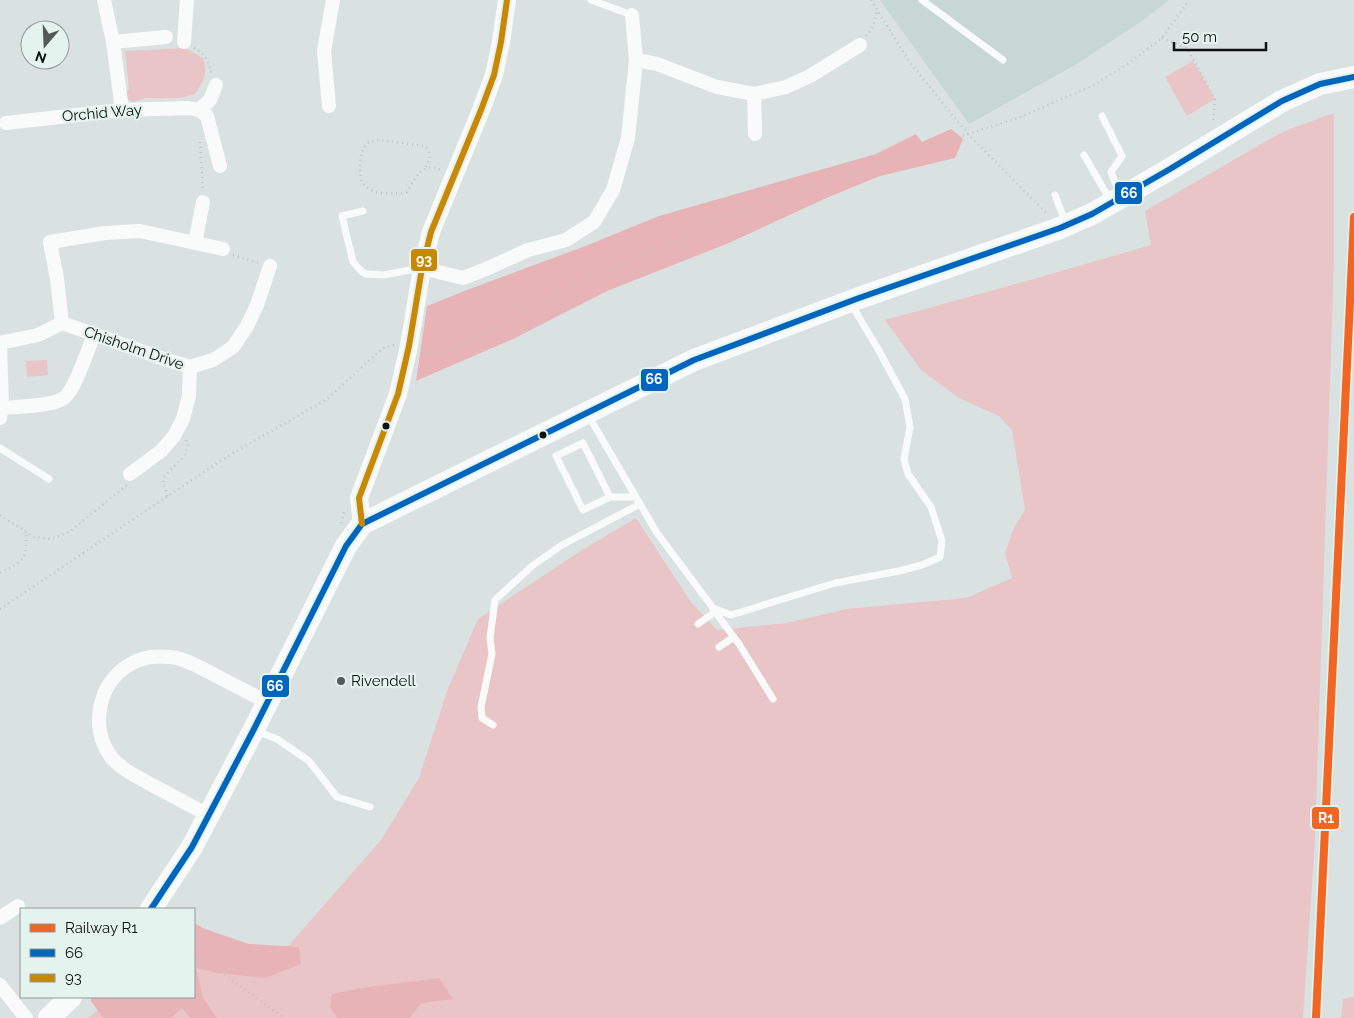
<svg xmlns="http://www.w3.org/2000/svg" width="1354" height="1018" viewBox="0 0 1354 1018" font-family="Raleway,sans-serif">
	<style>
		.built { fill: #c6d7d4 }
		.green { fill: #e9c5c7 }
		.forest { fill: #e7b3b6 }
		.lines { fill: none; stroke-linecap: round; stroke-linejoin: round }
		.path { stroke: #bfc2c1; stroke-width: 2.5; stroke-dasharray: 1 4; stroke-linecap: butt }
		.service { stroke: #f9fbfa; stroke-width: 7 }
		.minor { stroke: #f9fbfa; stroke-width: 14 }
		.tertiary { stroke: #f9fbfa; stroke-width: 18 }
		.primary { stroke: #f9fbfa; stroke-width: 22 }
		.bus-1-casing { stroke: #e5f3ef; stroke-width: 10 }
		.bus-2-casing { stroke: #e5f3ef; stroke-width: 10 }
		.bus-1 { stroke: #0065bd; stroke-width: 6 }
		.bus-2 { stroke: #c88803; stroke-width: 6 }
		.rail-1-casing { stroke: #e5f3ef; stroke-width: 11 }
		.rail-1 { stroke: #f26522; stroke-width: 8 }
		.bus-dot { fill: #0c110f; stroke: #e5f3ef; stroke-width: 2 }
		.poi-dot { fill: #545a58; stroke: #e5f3ef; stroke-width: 2 }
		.labels { text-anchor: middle; stroke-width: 4.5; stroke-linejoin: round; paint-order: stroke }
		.street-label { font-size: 15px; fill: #0c110f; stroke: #e5f3ef }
		.poi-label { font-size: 15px; fill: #0c110f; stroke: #e5f3ef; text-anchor: start }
		.line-badge { stroke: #e5f3ef; stroke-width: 2 }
		.badge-label { font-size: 14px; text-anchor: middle; font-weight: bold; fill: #fff }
	</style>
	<rect width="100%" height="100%" fill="#dae2e1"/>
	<path class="built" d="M880,0h289l-27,21 -67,44 -106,59z"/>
	<path class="green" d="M185,48l18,10c5,17 1,22 -8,36l-16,4h-33l-14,4 -4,-2 -3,-5 4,-6 -4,-38z
		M1193,61l22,38 -28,17 -22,-39z
		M1334,113v146l-9,276 -10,305 -12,178h-1215l13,-10 93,-11v-52l53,26 43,-27 91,-104 38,-62 28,-87 31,-72 104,-69 54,-32 55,84 26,28 69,-7 61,-14 119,-11 46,-20 -7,-25 9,-25 11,-18 -13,-80 -13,-14 -40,-18 -38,-28 -36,-50 152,-42 114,-33 -6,-34 137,-79z
		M47,360l1,15 -21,2 -1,-16z
		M1354,997v21h-13l2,-19z"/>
	<path class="forest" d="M951,129l12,10 -8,19 -75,18 -56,23 -95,44 -122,48 -94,48 -97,42 11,-75 40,-16 121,-45 71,-29 217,-62 40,-20 6,8z
		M194,923l11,6 44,15 50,3 2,17 -36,14 -47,-5 -22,-5 7,30 14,20h-27l-8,-10 -11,10h-68l-12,-17v-4h103z
		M439,978l14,21 -32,4 -11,15h-73l-7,-11 2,-13 29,-6z"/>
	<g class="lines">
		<path class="path" d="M871,0l39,63 58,71 79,80
			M866,36l7,-9 4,-17
			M1162,38l25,10 28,51 -2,25
			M194,48c10,5 17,15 17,27
			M200,142l3,49
			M426,167c4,-8 6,-14 -1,-21l-46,-6 -12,3c-5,6 -6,13 -7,22 -1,19 5,26 24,28 8,0 15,1 23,-1 10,-16 14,-30 35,-22
			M233,255l26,8
			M423,353h13l21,-5 111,-62 107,-44 26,-16 22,-10 245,-82 50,-16 76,-33 35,-22 33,-25 27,-38
			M167,496l-1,-6 -3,-6 1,-7 21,-22 3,-10 -2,-5
			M0,515l34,22 18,2 17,-7 58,-47
			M341,523l4,-14
			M0,573c24,-12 27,-14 26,-41
			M0,609l223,-150 104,-60 56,-51 12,-3
			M194,957l17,8 73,53"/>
		<path class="service" d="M591,0l41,15
			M922,0l81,60
			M1102,116l20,40 -11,16 9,23
			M1084,155l26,45
			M1055,195l8,21 4,6
			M363,211l-21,5 11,46 9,10 4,2 18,1 37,-7
			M588,415l69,118 56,75 18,7 104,-32 64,-12 23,-6 18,-8 2,-16 -11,-34 -23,-33 -4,-15 6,-32 -5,-28 -27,-50 -27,-45
			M583,443l27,54 -27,13 -27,-54z
			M0,448l49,31
			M610,497h26
			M713,609l26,35 34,55
			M698,624l17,-12
			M719,647l15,-10
			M493,725l-11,-7 -1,-11 11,-53 -2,-16 5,-38 37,-34 30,-21 78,-41
			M256,731l21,8 32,22 28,36 33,10"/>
		<path class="minor" d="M104,0l9,42 9,68
			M113,42l53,-5
			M184,42l3,-42
			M636,60l21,4 60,23 37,7 32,-7 24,-11 50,-31
			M754,94l1,40
			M329,106l-5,-55 9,-51
			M199,110l11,-10 6,-15
			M6,123l116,-13 67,-2 10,2 8,6 13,50
			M195,243l8,-41
			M422,268l41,10 23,-9 42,-19 38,-10 28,-18 19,-32 15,-52 8,-78 -4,-45
			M62,323l99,35 29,9 23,-7 20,-13 14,-21 10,-21 13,-39
			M62,323l-5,-44 -7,-37 55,-9 35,-2 83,18
			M0,343l38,-8 24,-12
			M2,408c15,-1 51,-2 62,-10 11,-8 24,-49 30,-63
			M0,418l2,-10 -2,-65
			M130,474l31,-23 13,-15 9,-17 6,-23 1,-29
			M209,815c-19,-9 -38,-20 -57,-30 -14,-8 -30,-15 -41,-28 -7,-10 -12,-23 -12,-35 0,-41 30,-70 71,-65 14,1 27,9 39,15 19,10 38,20 58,30
			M0,918l18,-12
			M0,985l26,33"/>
		<path class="tertiary" d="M362,524l-3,-26 39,-104 11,-48 13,-78 9,-36 50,-122 13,-35 7,-33 6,-42"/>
		<path class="primary" d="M151,909l41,-62 62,-118 92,-183 16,-22 332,-164 165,-62 201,-70 32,-14 78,-45 112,-68 38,-17 34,-7
			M49,1018l22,-21"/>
		<defs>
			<path id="bus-1" d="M151,909l41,-62 62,-118 92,-183 16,-22 332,-164 165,-62 201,-70 32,-14 78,-45 112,-68 38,-17 34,-7"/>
			<path id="bus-2" d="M362,524l-3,-26 39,-104 11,-48 13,-78 9,-36 50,-122 13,-35 7,-33 6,-42"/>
		</defs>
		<use href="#bus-1" class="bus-1-casing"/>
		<use href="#bus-2" class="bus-2-casing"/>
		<use href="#bus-1" class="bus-1"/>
		<use href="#bus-2" class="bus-2"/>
		<defs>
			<path id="rail-1" d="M1316,1018l38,-801"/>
		</defs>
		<use href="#rail-1" class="rail-1-casing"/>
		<use href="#rail-1" class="rail-1"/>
	</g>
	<g class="bus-dot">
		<circle cx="386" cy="426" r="4.5"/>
		<circle cx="543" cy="435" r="4.5"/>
	</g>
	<circle class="poi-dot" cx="341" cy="681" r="5"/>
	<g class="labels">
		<g class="street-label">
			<text transform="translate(102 113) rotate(-5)" y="5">Orchid Way</text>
			<text transform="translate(134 348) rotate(19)" y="5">Chisholm Drive</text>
		</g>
		<g class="poi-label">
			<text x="351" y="686">Rivendell</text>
		</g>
	</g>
	<g class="line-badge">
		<rect x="1114" y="181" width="29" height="24" rx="5" fill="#0065bd"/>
		<rect x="410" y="248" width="28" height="24" rx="5" fill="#c88803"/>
		<rect x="640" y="368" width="29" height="24" rx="5" fill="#0065bd"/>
		<rect x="261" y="674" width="29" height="24" rx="5" fill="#0065bd"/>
		<rect x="1311" y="806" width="29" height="24" rx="5" fill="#f26522"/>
	</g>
	<g class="badge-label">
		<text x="1129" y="198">66</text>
		<text x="424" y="265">93</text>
		<text x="654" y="384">66</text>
		<text x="275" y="691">66</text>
		<text x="1326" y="823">R1</text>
	</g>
	<rect x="20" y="908" width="175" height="90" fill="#e5f3ef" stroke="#8e9995"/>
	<rect x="30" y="924" width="25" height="8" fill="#f26522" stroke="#8e9995"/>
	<text x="65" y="933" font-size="15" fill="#0c110f">Railway R1</text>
	<rect x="30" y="949" width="25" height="8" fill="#0065bd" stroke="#8e9995"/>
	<text x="65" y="958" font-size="15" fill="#0c110f">66</text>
	<rect x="30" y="974" width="25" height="8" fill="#c88803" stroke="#8e9995"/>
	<text x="65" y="983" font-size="15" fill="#0c110f">93</text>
	<g transform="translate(45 45) rotate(199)"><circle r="24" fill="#e5f3ef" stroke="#8e9995"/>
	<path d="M0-4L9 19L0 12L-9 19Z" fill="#545a58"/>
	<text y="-8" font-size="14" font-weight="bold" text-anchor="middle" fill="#0c110f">N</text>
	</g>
	<path d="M1174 42v8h92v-8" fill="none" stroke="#0c110f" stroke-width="2.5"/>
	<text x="1182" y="42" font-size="15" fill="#0c110f" stroke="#e5f3ef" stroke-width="4" paint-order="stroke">50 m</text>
</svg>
